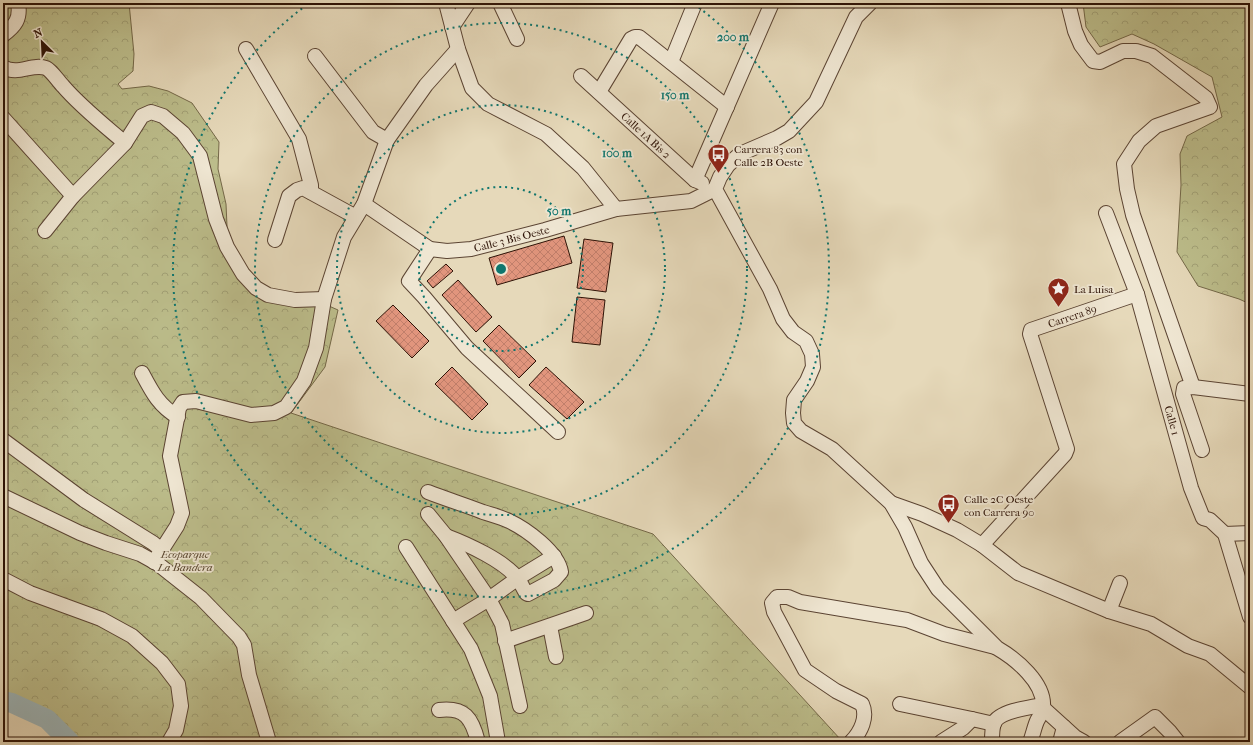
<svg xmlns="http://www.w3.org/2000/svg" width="1253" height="745" viewBox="0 0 1253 745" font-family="'IM FELL French Canon',serif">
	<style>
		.forest { fill: url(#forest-crowns); stroke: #746848 }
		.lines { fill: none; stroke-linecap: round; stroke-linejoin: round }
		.river { stroke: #9db7bc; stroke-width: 20 }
		.building { fill: url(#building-cross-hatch); stroke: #2d1206 }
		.minor-casing { stroke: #5b4433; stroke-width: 16 }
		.minor { stroke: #efe6d2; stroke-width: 14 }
		.ring { fill: none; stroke: #0f766e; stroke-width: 2; stroke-dasharray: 2 4 }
		.labels { text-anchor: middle; stroke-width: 3.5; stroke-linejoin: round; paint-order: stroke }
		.street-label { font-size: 11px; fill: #2d1206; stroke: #efe6d2 }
		.poi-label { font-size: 11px; fill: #2d1206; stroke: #efe6d2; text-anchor: start }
		.park-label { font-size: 11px; font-style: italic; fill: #58452e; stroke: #efe6d2 }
		.centre { fill: #0f766e; stroke: #efe6d2; stroke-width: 2 }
		.ring-label { font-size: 12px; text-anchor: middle; font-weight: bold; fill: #0f766e; stroke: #efe6d2; stroke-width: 3.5; stroke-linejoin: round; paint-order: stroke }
	</style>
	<defs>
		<pattern id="forest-crowns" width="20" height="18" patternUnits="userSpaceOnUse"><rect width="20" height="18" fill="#bcbd8b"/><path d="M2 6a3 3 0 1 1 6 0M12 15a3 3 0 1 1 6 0" fill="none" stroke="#a2a176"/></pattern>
		<pattern id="building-cross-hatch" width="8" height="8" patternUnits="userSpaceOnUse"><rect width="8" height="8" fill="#e1957d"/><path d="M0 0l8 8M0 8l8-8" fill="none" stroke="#c17f6b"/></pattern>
	</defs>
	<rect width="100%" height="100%" fill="#e6d9ba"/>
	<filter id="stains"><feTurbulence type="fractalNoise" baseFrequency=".005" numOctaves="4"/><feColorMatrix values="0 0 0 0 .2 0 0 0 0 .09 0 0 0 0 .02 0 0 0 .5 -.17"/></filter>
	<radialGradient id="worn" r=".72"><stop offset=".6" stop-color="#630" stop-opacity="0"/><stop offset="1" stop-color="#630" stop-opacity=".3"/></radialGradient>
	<path class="forest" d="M3,3h126l5,51 -1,17 -15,13 4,5 27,-3 19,5 24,12 27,39 -1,27 8,35 1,22 -2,8 35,53 53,12 25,11 -13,57 -34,46 362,121 188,206v2h-771l-23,-23 -35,-16 -9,-2z
		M1083,3h167v301l-11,-5 -41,-13 -21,-34 4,-67 -1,-31 7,-18 35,-19 -10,-40 -58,-33 -22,-10 -32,13 -14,-20z"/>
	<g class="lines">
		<path class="river" d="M3,701l9,2 35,16 23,23"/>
	</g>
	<path class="building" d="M564,236l8,27 -75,22 -8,-27z
		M584,239l29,4 -7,49 -29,-4z
		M446,264l7,7 -20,17 -6,-7z
		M458,280l34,37 -16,15 -34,-37z
		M577,297l28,3 -5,45 -28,-3z
		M393,305l36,36 -17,17 -36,-37z
		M499,325l37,36 -17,17 -36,-37z
		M452,367l36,37 -16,16 -37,-36z
		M546,367l38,35 -17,17 -38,-34z"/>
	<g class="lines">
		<defs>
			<g id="minor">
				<path d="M446,3l12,46 14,39 16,16 58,30 37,34 33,41"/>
				<path d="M500,3l17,36"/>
				<path d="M870,3l-14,14 -40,85 -27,29 -12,7 -37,16 -12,11 -8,12 -5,12 55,100 13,30 10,13 13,9 6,13 1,13 -6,14 -13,19 -1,13 1,10 7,8 31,18 59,54 14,24 16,36 17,26 59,59c19,11 48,35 46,59 0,5 -4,10 -6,14 -3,7 -4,14 -7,21"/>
				<path d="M1068,3l7,28 6,14 12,16 7,1 23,-11h13l16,5 54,42 4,9 -54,19 -17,15 -15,23 3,25 6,26 60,172"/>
				<path d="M452,27l16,-24"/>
				<path d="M3,35c12,-9 18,-16 15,-32"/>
				<path d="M246,49l53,90 12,46v7"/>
				<path d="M315,56l58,76 14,8"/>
				<path d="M671,62l24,-59"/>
				<path d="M3,67c15,9 29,-4 43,1 6,3 12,13 17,18 18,21 41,39 62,57"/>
				<path id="s1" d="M581,76l114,104 7,3"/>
				<path d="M599,92l32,-53 4,-2h4l88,70"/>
				<path d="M3,118l70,78"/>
				<path d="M695,180l77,-177"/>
				<path id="s2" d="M364,204l66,45 17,2 24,-2 74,-19 71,-21 75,-8 24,-12"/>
				<path id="s3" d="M1106,213l31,81 54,194 12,30 7,2 15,14 25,83"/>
				<path d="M45,231l28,-35 52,-53 17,-27 9,-4 12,4 20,17 17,23 16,63 11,28 16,27 13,14 12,7 27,5 29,-1"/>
				<path d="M275,240l14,-44 8,-6 6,-2 53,29"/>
				<path d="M430,249l-21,32 15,16 43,51 91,84"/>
				<path d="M142,373c10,19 17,33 36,44"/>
				<path d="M3,440l81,60 69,43 5,4 2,5"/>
				<path d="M1202,450l-19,-56 1,-6 9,-1 57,7"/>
				<path d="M428,492c18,7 37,13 55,20 9,3 18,5 26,9 17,8 49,31 52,51l-7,8 -26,14 -2,-1c-3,-5 -5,-10 -8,-14 -13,-18 -51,-35 -72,-43"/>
				<path d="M3,496l77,37 26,10 34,11 18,10 43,34 38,39 5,8 5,30 20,67"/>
				<path d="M891,503l31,11 35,16 25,15 36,28 91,38 42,13 37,22 22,8 40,33"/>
				<path d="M428,514l18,22 43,63 13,25 18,82"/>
				<path d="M1225,534l25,-1"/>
				<path id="s4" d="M982,545l83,-91 2,-5 -37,-115 1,-4 106,-36"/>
				<path d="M406,547l65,102 19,47 8,46"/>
				<path d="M154,562l23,-36 5,-13 -12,-57 9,-48 4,-6 13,-1 55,14 23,-2 12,-6 18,-26 12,-33 8,-49 20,-62 20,-33 23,-64 39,-55 32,-36"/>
				<path d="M3,579l27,14 71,26 31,17 30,27 16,21 3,22 -5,24 -7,12"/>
				<path d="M1109,611l11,-28"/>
				<path d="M453,621l36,-22 29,-21 36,-22"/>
				<path d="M550,626l6,31"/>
				<path d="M505,641l81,-28"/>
				<path d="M900,704l72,15"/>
				<path d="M1043,708l32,29 9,5"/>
				<path d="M439,710c26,-3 33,8 39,32"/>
				<path d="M851,742c10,-10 17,-25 11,-38l-26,-13 -31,-21 -31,-58 -2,-9 5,-6h11l12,5 107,18 37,14 51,13"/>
				<path d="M941,742l22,-14 9,-9 22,5"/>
				<path d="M992,742c0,-6 0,-14 2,-19 5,-12 37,-16 49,-18"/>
				<path d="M1060,742l4,-15"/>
				<path d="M1120,742l35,-25 15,15 8,10"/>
			</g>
		</defs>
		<use href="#minor" class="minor-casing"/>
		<use href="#minor" class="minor"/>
	</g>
	<g class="ring">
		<circle cx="501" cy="269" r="82"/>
		<circle cx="501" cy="269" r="164"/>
		<circle cx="501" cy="269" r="246"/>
		<path d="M694 4A328 328 0 1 1 308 4"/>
	</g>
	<defs>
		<symbol id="bus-pin" viewBox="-11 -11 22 30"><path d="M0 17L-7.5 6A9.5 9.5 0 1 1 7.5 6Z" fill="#8f2418" stroke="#efe6d2"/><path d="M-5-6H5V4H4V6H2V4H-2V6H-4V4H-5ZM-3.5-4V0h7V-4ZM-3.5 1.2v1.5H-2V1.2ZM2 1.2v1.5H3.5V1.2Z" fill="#fff"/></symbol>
		<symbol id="sight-pin" viewBox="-11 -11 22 30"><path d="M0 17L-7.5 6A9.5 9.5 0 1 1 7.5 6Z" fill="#8f2418" stroke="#efe6d2"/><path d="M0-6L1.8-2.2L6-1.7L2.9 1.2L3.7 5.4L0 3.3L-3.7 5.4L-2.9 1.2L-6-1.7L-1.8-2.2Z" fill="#fff"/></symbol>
	</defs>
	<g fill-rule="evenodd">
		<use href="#bus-pin" x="706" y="142" width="25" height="34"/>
		<use href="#sight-pin" x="1046" y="276" width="25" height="34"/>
		<use href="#bus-pin" x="936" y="492" width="25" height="34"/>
	</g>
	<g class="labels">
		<g class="street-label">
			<text dy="4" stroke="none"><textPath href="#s1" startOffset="88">Calle 1A Bis 2</textPath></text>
			<text dy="4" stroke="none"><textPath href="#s2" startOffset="163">Calle 3 Bis Oeste</textPath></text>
			<text dy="4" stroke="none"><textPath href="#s4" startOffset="297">Carrera 89</textPath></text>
			<text dy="4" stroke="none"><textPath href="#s3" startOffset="218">Calle 1</textPath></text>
		</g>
		<g class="poi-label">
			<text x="734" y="153">Carrera 83 con<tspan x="734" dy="13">Calle 2B Oeste</tspan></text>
			<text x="1074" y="293">La Luisa</text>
			<text x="964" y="503">Calle 2C Oeste<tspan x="964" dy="13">con Carrera 90</tspan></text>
		</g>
		<g class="park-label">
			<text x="185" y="558">Ecoparque<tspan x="185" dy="13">La Bandera</tspan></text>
		</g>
	</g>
	<circle cx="501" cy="269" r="6" class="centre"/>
	<g class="ring-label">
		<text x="733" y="41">200 m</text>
		<text x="675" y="99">150 m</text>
		<text x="617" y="157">100 m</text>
		<text x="559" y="215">50 m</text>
	</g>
	<rect width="1253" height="745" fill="none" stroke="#e6d9ba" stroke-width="16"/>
	<rect x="4" y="4" width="1245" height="737" fill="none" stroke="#2d1206" stroke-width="2"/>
	<rect x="8" y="8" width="1237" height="729" fill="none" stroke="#2d1206"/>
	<g transform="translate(42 42) rotate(336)" stroke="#efe6d2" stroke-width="3" paint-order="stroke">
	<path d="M0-3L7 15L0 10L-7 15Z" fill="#2d1206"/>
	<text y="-6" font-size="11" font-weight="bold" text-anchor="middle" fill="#2d1206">N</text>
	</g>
	<rect width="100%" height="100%" filter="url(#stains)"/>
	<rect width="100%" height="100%" fill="url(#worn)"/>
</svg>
